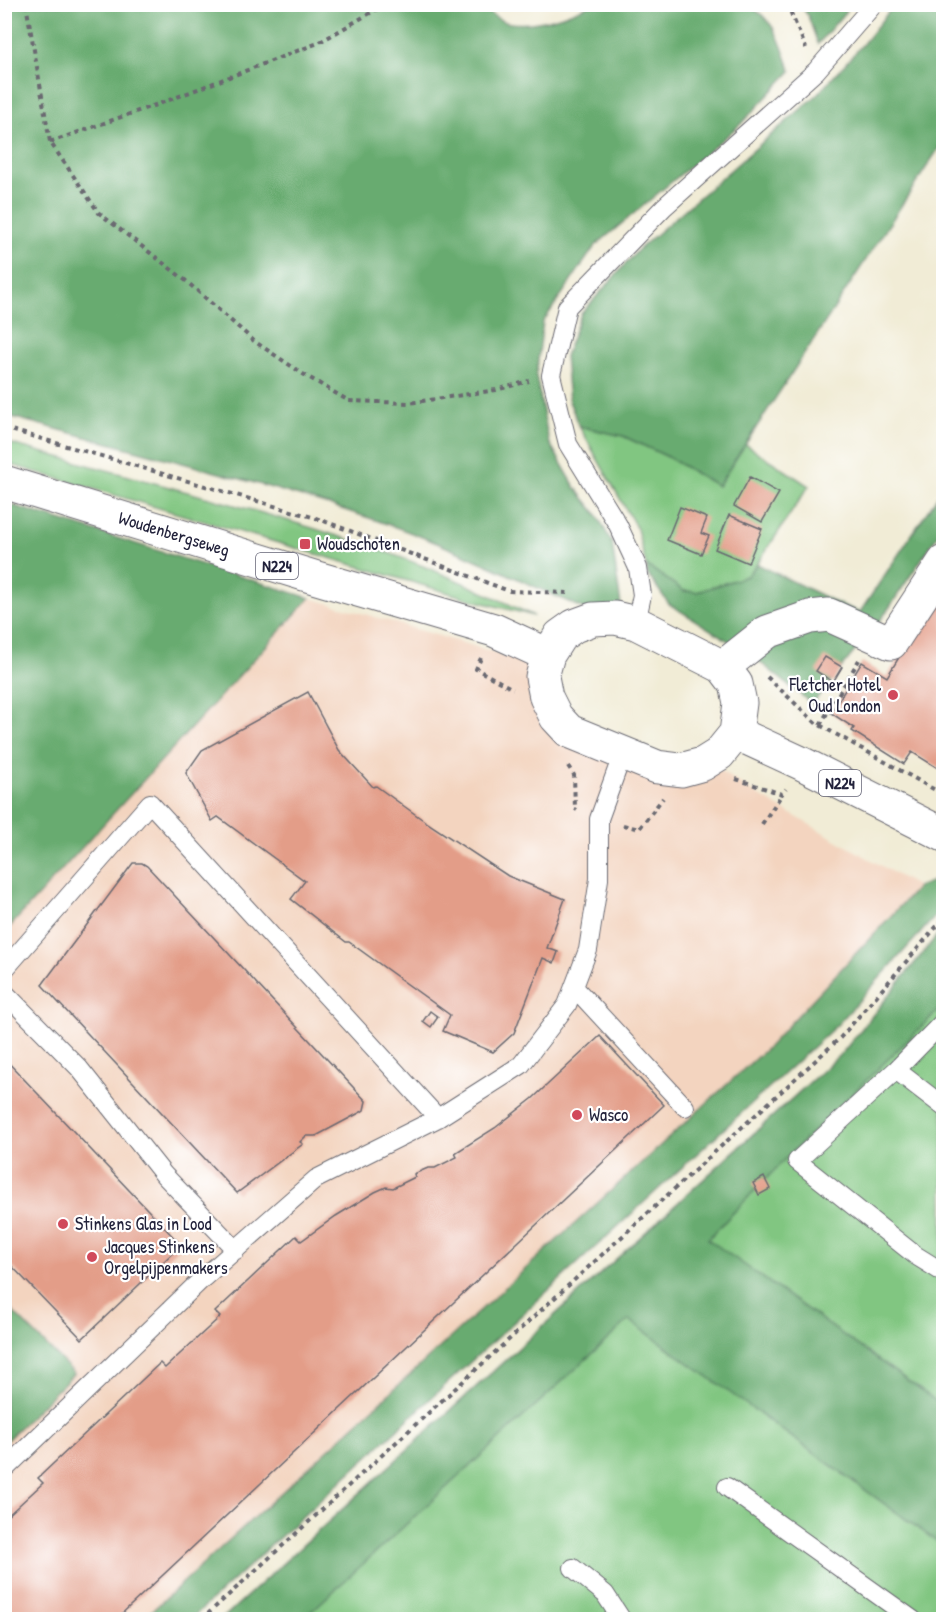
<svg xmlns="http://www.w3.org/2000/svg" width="948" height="1624" viewBox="0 0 948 1624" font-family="'Patrick Hand',sans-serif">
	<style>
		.built { fill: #f3d4bf }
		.green { fill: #81c681; stroke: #52745e; stroke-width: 1.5 }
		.forest { fill: #68ab6f; stroke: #456655; stroke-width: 1.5 }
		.building { fill: #e39d88 }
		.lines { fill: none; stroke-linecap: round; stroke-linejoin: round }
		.lane-casing { stroke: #6a6971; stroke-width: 20 }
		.street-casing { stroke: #6a6971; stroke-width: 35 }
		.primary-casing { stroke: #6a6971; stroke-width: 35 }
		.path { stroke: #6a6971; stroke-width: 4; stroke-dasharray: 4.5 4.5; stroke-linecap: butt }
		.lane { stroke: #fff; stroke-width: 18 }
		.street { stroke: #fff; stroke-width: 33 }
		.primary { stroke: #fff; stroke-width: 33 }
		.poi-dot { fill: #d1495b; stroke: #fff; stroke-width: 2 }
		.labels { text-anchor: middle; stroke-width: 4.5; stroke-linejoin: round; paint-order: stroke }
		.shield { fill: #fff; stroke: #646476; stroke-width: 1.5 }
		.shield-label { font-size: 16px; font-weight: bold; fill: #22223b }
		.street-label { font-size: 18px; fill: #22223b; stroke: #fff }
		.poi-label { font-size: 18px; fill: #22223b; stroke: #fff; text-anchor: start }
	</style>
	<rect width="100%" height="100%" fill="#fff"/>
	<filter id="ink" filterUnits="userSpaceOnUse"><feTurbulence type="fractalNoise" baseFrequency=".0167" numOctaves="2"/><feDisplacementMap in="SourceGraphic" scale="12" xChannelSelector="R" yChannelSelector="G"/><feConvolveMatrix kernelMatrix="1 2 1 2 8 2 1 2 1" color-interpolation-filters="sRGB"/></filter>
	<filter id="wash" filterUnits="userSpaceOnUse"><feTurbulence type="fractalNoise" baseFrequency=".008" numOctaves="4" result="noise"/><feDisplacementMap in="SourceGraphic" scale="24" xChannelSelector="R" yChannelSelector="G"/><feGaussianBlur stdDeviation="1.35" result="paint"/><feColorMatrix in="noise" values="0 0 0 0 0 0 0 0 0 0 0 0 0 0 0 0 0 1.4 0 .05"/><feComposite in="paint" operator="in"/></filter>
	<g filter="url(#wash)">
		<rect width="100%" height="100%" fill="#f1ecd6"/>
		<path class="built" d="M310,598l221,65 36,77 148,27 31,21 172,99 -149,159 -626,573h-138v-177l69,-69 -69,-69 -1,-372z"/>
		<path class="green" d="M579,426l44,10 43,20 52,30 27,-42 64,42 -52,78 -10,12 -50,16 -13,-1 -38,-26 -9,-36z
			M5,442c123,35 248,65 369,106 55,18 107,43 160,68l-54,-14 -475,-139z
			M943,928v691l-722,1 622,-568z"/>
		<path class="forest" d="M478,4c9,7 22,18 33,19 26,3 55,-7 78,-18l157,-1c31,17 33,36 45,67l-49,52 -147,123 -52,76 -7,54 13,66 26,45 21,26 16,30 9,62 -25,9c-70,-30 -139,-66 -212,-91 -125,-42 -253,-73 -379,-108l-1,-410z
			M801,5h50l-33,39 -10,-28z
			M894,5h49v137l-225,344 -52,-30 -43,-20 -44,-10 -10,-25 -4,-45 16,-42 57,-64 179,-155 45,-50z
			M943,488v39l-58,87 -73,90 -61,-49 -82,-51 -21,-29 -2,-10 38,26 13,1 50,-16 10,-12 80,39 23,9z
			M5,503l305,95 -305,334 -1,-429z
			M933,881l10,7v20l-105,116 -647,595h-48l626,-573 149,-159z
			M943,928v78l-149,144 -86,89 235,167v140l-314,-226 -326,299 -82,1 622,-568z
			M5,1304l69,69 -69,69h-1z"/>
		<g id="blocks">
			<path class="building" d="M750,477l29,16 -17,29 -28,-16z
				M680,507l27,11 -6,15 8,3 -8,18 -34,-14z
				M729,515l33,14 -14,34 -33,-14z
				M944,584v188l-32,-20 -8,12 -52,-33 2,-3 -23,-15 31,-51 25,15z
				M825,657l17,10 -9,15 -17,-11z
				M308,692l31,58 34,37 3,-1 50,36 82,54 57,23 -18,49 11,4 -4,11 -11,-5 -29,75 -21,19 -50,-21 7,-16 -101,-73h-3l-55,-43 14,-18 -87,-64 -6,4 -26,-48 16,-23z
				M133,863h9l5,3 219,235 -2,9 -3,2 -45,24h-10l-6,6 3,2 -66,49 -195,-208z
				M430,1011l8,6 -7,10 -8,-6z
				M600,1036l64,69 -549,515h-111v-101l39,-36 -5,-5 122,-115 5,5 15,-14 40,-37 -5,-5 81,-76 5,5 35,-25 39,-24 11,-5 7,1 22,-11 -1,-3 14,-6h7l22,-11 -2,-4 40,-25 37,-29z
				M4,1058l177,187 -99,94 -78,-81z
				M764,1177l6,12 -11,6 -6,-12z"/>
		</g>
	</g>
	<g filter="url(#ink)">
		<use href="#blocks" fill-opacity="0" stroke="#6a6971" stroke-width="1.5"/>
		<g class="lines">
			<defs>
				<path id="lane" d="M636,623l6,-28 -4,-27 -20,-43 -50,-81 -17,-69 16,-68 97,-100 152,-136 58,-67
					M4,970l146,-167 288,315
					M574,987l111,120
					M4,992l75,76 85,107 72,75
					M944,1021l-48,49 -99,91 118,94 29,18
					M896,1070l48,37
					M4,1470l197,-190 115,-101 122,-61 83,-53 46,-60 21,-55 11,-71v-60l24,-66
					M727,1487l186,133
					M573,1568l32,26 17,26"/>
				<path id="street" d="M723,667l44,-35 43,-15 19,-2 62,28 53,-81"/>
				<path id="primary" d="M4,482l313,96 177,52 54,25
					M615,618l21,5 87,44 13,17 4,19 -4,30 -17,21 -16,10 -22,6 -24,-3 -88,-36 -13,-14 -10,-20 -4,-20 6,-22 12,-19 14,-10 19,-7z
					M736,733l65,30 143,72"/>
			</defs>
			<use href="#lane" class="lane-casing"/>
			<use href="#street" class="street-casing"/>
			<use href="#primary" class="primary-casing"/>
			<path class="path" d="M26,4l24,138 49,71 86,67 69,61 49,33 46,27 60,2 87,-13 33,-9
				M787,4l19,44
				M50,142l114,-40 154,-59 68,-39
				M4,428l312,90 193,73 60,2
				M481,658l-5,11 37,20
				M767,677l49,46 128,72
				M820,725l39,-65
				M568,766l6,9 1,34 2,1
				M736,779l46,15 4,-5
				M762,824l20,-30
				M623,825l16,4 24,-31
				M201,1620l639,-582 104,-120"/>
			<use href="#lane" class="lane"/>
			<use href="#street" class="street"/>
			<use href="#primary" class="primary"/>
		</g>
	</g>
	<g class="poi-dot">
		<rect x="299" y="538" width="12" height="12" rx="3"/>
		<circle cx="893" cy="695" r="6"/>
		<circle cx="577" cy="1115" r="6"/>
		<circle cx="63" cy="1224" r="6"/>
		<circle cx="92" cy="1257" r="6"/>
	</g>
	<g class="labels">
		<g class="shield">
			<rect x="256" y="553" width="42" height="26" rx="4.5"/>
			<rect x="819" y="770" width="42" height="26" rx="4.5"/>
		</g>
		<g class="shield-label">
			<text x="277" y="572">N224</text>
			<text x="840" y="789">N224</text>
		</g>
		<g class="street-label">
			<text transform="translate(174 534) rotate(17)" y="6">Woudenbergseweg</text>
		</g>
		<g class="poi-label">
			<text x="317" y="550">Woudschoten</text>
			<text x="881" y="691" text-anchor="end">Fletcher Hotel<tspan x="881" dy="21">Oud London</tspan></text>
			<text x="589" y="1121">Wasco</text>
			<text x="75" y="1230">Stinkens Glas in Lood</text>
			<text x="104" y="1253">Jacques Stinkens<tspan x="104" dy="21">Orgelpijpenmakers</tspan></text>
		</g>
	</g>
	<rect width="948" height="1624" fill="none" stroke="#fff" stroke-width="24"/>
</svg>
